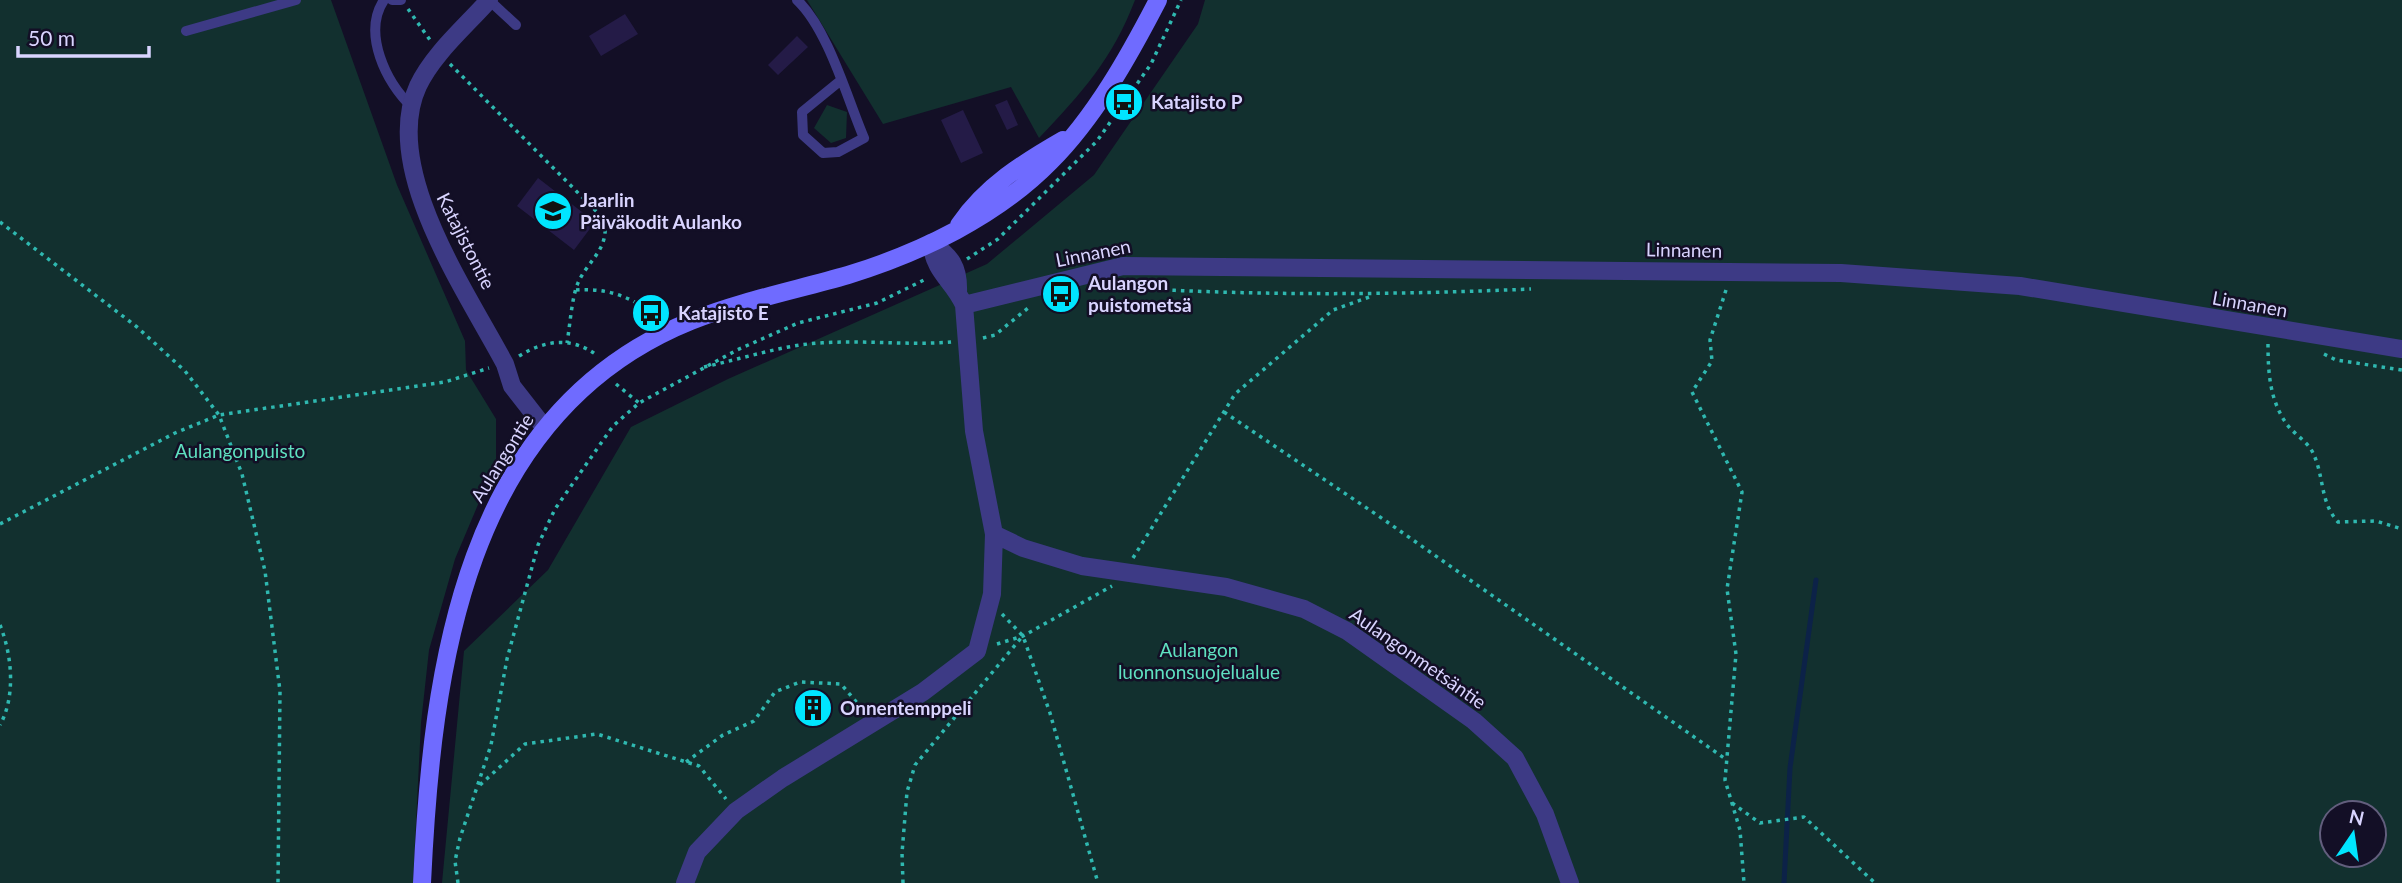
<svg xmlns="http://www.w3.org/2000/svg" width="2402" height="883" viewBox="0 0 2402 883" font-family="Lato,sans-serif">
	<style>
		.green { fill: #12302f; fill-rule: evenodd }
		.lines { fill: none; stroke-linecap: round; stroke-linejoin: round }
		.stream { stroke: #0c2248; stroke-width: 5 }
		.building { fill: #241b47 }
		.path { stroke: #2fb8b0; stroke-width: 3.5; stroke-dasharray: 3.5 5; stroke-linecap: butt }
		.lane { stroke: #3d3a85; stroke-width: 10 }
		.street { stroke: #3d3a85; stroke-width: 18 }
		.secondary { stroke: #6f6bff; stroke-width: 18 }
		.labels { text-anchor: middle; stroke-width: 5; stroke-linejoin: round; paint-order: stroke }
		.poi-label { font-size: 19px; font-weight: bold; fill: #d9d4ff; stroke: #130f26; text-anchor: start }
		.street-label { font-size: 19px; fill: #d9d4ff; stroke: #130f26 }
		.park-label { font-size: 19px; fill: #5fe0c0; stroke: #130f26 }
	</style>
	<rect width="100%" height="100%" fill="#130f26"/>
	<path class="green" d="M0,0h331l66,185 68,156 1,29 30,49v43l-41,97 -26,91 -8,73 -8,160h-413z
		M807,0h328c-22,58 -53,93 -96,138l-28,-51 -128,37z
		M1205,0h1197v883h-1960l22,-232 84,-81 83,-143 97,-48 259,-115 107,-89 104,-151zM2332,813h42v42h-42z
		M827,105l20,7 -1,26 -15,5 -17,-15z"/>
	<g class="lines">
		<path class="stream" d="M1784,883l6,-115 26,-188"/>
	</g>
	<path class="building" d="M625,14l13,20 -37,22 -12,-20z
		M797,36l11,11 -30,28 -10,-10z
		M1007,100l11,25 -11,5 -12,-25z
		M963,110l20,43 -22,10 -20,-43z
		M538,178l57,44 -21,28 -57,-44z
		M805 708a8 8 0 1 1 16 0a8 8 0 1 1-16 0Z"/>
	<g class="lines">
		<path class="path" d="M408,9l22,31
			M450,64l154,155c7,32 -19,42 -28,69 -5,18 -6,37 -9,55
			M0,222l137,105 48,44 34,44 23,59 23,97 15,120 -2,192
			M967,259l31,-20 99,-98 54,-77 30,-64
			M1113,287c139,9 279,8 418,2
			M576,290c29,-2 52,5 75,23
			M1726,290l-16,50 2,21 -20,31 50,100 -15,97 9,65 -11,126 15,50 4,53
			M983,338l12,-3 33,-27
			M2268,344c0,30 2,59 21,83 7,8 18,15 23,24 13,25 7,50 26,71l38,-1 26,8
			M2324,354l12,6 66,10
			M519,356c26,-16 53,-20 79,0
			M704,367c32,-7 64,-17 96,-22 50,-7 101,1 151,-3
			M616,384l23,19
			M1224,412l159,107 344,241
			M0,524l175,-91 44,-18 226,-33 44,-14
			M1133,558l102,-164 98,-84 39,-14
			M1002,614l21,22 27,77 48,170
			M0,625c12,30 16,71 0,100
			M997,644l26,-8 89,-50
			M686,762l37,-27 31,-14 21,-29 25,-10 41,2 23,27
			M480,785l45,-41 72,-10 102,32 27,33
			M1732,803l28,20 44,-6 71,66
			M458,883l-3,-22 5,-23 31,-93 16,-86 31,-114 17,-36 58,-83 26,-23 98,-53 61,-27 79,-20 49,-24
			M903,883l-1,-30 5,-61 8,-27 106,-127"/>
		<path class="lane" d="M384,0c-22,33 2,83 28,107
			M392,0h9
			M489,0l27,25
			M797,0c31,29 50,98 67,138l-26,14 -15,1 -20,-18 -1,-23 38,-31
			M186,31l110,-31"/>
		<path class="street" d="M489,0c-24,27 -56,54 -71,86 -38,82 49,206 87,278l7,22 32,41
			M931,243c4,31 22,37 33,62l10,126 20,103
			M931,243c20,13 28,24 27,49
			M964,305l159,-39 718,7 179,13 382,63
			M685,883l12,-31 39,-41 47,-33 140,-86 54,-41 15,-57 2,-60 29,14 59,18 144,21 78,22 43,22 127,90 41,37 30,56 25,69"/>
		<path class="secondary" d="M959,225c27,-39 64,-62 104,-85
			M422,883c10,-214 41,-470 269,-562 50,-20 105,-31 157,-46 72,-22 149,-59 202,-113 45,-45 79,-106 108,-162"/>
	</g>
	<defs>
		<symbol id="bus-disc" viewBox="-11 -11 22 22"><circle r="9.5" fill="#00e5ff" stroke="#130f26"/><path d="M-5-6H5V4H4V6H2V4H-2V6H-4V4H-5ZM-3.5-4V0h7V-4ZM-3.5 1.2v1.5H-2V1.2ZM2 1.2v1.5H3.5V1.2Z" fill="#111"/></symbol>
		<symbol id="school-disc" viewBox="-11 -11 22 22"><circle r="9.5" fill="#00e5ff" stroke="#130f26"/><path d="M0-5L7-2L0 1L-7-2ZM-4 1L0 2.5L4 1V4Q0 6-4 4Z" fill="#111"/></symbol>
		<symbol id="building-disc" viewBox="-11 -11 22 22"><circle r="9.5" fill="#00e5ff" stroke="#130f26"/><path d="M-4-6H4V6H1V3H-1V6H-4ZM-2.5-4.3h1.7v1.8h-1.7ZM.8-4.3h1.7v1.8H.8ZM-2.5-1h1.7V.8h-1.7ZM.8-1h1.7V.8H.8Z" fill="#111"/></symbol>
	</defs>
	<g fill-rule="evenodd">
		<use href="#bus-disc" x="1102" y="80" width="44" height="44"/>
		<use href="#school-disc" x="531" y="189" width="44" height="44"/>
		<use href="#bus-disc" x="1039" y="272" width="44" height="44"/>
		<use href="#bus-disc" x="629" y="291" width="44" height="44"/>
		<use href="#building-disc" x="791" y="686" width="44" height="44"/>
	</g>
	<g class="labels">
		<g class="poi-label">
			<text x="1151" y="109">Katajisto P</text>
			<text x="580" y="207">Jaarlin<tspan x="580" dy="22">Päiväkodit Aulanko</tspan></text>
			<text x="1088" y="290">Aulangon<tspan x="1088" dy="22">puistometsä</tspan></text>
			<text x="678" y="320">Katajisto E</text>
			<text x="840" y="715">Onnentemppeli</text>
		</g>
		<g class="street-label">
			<text transform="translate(466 241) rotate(63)" y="7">Katajistontie</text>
			<text transform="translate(1684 250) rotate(1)" y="7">Linnanen</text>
			<text transform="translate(1093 253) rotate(-11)" y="7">Linnanen</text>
			<text transform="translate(2250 304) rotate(10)" y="7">Linnanen</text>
			<text transform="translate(502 458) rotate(-58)" y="7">Aulangontie</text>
			<text transform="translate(1418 658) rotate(35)" y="7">Aulangonmetsäntie</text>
		</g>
		<g class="park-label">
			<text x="240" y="458">Aulangonpuisto</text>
			<text x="1199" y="657">Aulangon<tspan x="1199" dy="22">luonnonsuojelualue</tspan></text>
		</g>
	</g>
	<g transform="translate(2353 834) rotate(13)"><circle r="33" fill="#130f26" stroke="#625e7d" stroke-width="2"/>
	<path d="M0-5L12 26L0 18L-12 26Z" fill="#00e5ff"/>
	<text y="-10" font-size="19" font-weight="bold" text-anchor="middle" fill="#d9d4ff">N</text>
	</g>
	<path d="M18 46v10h131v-10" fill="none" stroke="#d9d4ff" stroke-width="3.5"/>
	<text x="28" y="46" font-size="21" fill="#d9d4ff" stroke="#130f26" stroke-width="5" paint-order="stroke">50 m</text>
</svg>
